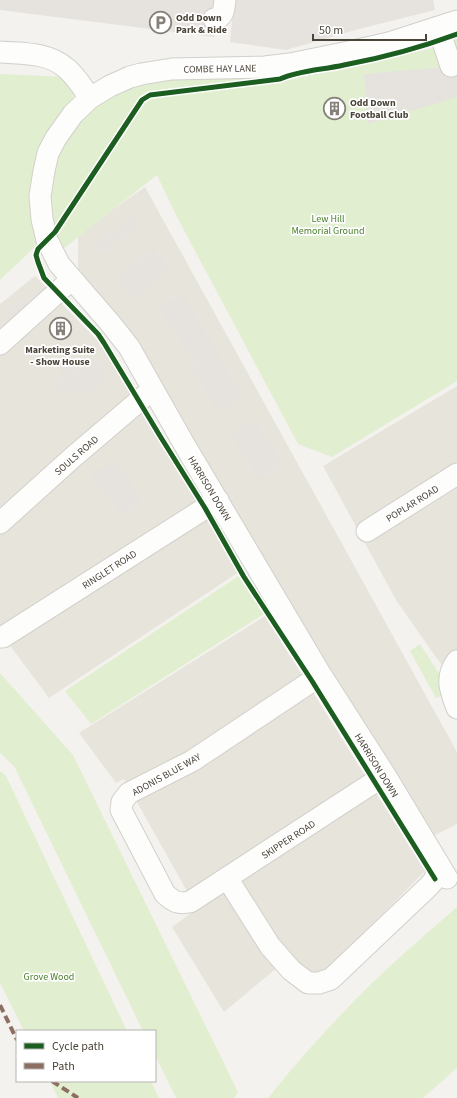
<svg xmlns="http://www.w3.org/2000/svg" width="457" height="1098" viewBox="0 0 457 1098" font-family="'Source Sans 3',sans-serif">
	<style>
		.residential { fill: #e7e4dc }
		.green { fill: #e1eecf }
		.parking { fill: #e6e3df }
		.lines { fill: none; stroke-linecap: round; stroke-linejoin: round }
		.minor-casing { stroke: #d2d0cb; stroke-width: 23 }
		.minor { stroke: #fdfdfc; stroke-width: 21 }
		.quiet { stroke: #8d6e63; stroke-width: 4; stroke-dasharray: 8 4; stroke-linecap: butt }
		.cycleway-casing { stroke: #fff; stroke-width: 8 }
		.cycleway { stroke: #1b5e20; stroke-width: 5 }
		.labels { text-anchor: middle; stroke-width: 3.5; stroke-linejoin: round; paint-order: stroke }
		.poi-label { font-size: 10px; font-weight: bold; fill: #4b4439; stroke: #fff; text-anchor: start }
		.street-label { font-size: 10px; fill: #4b4439; stroke: #fff }
		.park-label { font-size: 10px; fill: #4a7f2a; stroke: #fff }
	</style>
	<rect width="100%" height="100%" fill="#f4f2ee"/>
	<path class="residential" d="M145,187l312,565v72l-28,14 -301,-511 -50,-58v-35z
		M35,276l64,66 46,74 94,156 -190,126 -49,-66v-328z
		M457,386v291l-15,-12 -7,-9 -39,-56 -73,-134z
		M265,616l160,255 -98,100 -17,3 -20,-17 -66,55 -52,-85 25,-18 -73,-130 -8,4 -37,-50z"/>
	<path class="green" d="M457,39v342l-125,76 -34,-13 -121,-227 -20,-42 143,-87 1,-1 -144,88 -94,74 -6,-11 -8,-32 2,-33 12,-31 16,-23 17,-15 32,-17 54,-10 110,-7 14,6 -3,7 5,-8 122,-26z
		M0,74l67,3 8,14 -2,7 -20,24 -7,12 -6,15v93l-40,38z
		M240,575l24,39 -173,110 -26,-33z
		M420,644l20,31c-2,8 -2,13 1,21l-5,2 -26,-47z
		M0,673l73,82 165,337 -4,6h-58l-21,-43v-24h-12l-129,-265 -14,-13z
		M0,771l6,5 121,255h-103l-24,-48z
		M457,907v161l-34,30h-155c31,-39 65,-76 100,-111 29,-28 59,-54 89,-80z
		M50,1081h101l8,17h-101z"/>
	<path class="parking" d="M0,0h218l-4,37 -214,-27z
		M234,0h199l2,10 -76,19 -73,21 -56,-8z
		M457,66v31l-89,27 -4,-50z
		M132,216l6,9 -36,29 -7,-9z
		M153,247l17,21 -36,31 -17,-20z
		M183,293l34,58 -1,1 28,44 -26,16 -27,-45 18,-11 -14,7 -37,-55z
		M22,298l8,9 -18,16 -8,-9z
		M68,360l9,14 24,-14 4,8 3,11 -20,18 -5,-6 -5,-1 -9,1 -9,5 -5,-12 7,-6v-5l-3,-6z
		M256,418l27,47 -24,15 -28,-45z
		M117,460l25,42 -21,14 -15,-22 -14,-16v-6z"/>
	<g class="lines">
		<defs>
			<path id="minor" d="M214,19c10,-1 10,-11 11,-19
				M438,27l13,39
				M0,52c23,2 48,0 66,16 10,8 17,20 24,30
				M0,344l72,-65
				M0,523l72,-65 81,-69
				M367,531l90,-57
				M0,637h3l215,-137
				M457,661c-12,16 -7,29 0,47
				M321,675l-129,86 -63,32 -7,9 -1,8 44,84c9,8 13,10 25,8l195,-127
				M227,878l43,68 21,24 17,13h11l12,-4 98,-93 6,-7 3,-15
				M447,878l-62,-103 -64,-100 -137,-231 -55,-97 -19,-24 -51,-59 -12,-24 -5,-21 -2,-23 4,-25 4,-18 8,-15 17,-24 17,-16 20,-12 20,-9 11,-3 31,-5 93,-2 25,-3 54,-11 45,-10 68,-22"/>
		</defs>
		<use href="#minor" class="minor-casing"/>
		<use href="#minor" class="minor"/>
		<path class="quiet" d="M0,1005l17,35
			M52,1081l26,17"/>
		<defs>
			<path id="cycleway" d="M435,879l-123,-198 -68,-104 -39,-69 -45,-72 -56,-93 -6,-9 -54,-56 -6,-16 -2,-7 2,-6 17,-17 87,-132 8,-5 130,-16c20,-9 42,-9 64,-14 37,-7 78,-18 113,-31"/>
		</defs>
		<use href="#cycleway" class="cycleway-casing"/>
		<use href="#cycleway" class="cycleway"/>
	</g>
	<defs>
		<symbol id="parking-ring" viewBox="-11 -11 22 22"><circle r="9.5" fill="#fff" stroke="#868178" stroke-width="1.5"/><path d="M-3.5-5.5H1a3.5 3.5 0 0 1 0 7H-1V5.5H-3.5ZM-1-3.4V-.6H.8a1.4 1.4 0 0 0 0-2.8Z" fill="#868178"/></symbol>
		<symbol id="building-ring" viewBox="-11 -11 22 22"><circle r="9.5" fill="#fff" stroke="#868178" stroke-width="1.5"/><path d="M-4-6H4V6H1V3H-1V6H-4ZM-2.5-4.3h1.7v1.8h-1.7ZM.8-4.3h1.7v1.8H.8ZM-2.5-1h1.7V.8h-1.7ZM.8-1h1.7V.8H.8Z" fill="#868178"/></symbol>
	</defs>
	<g fill-rule="evenodd">
		<use href="#parking-ring" x="148" y="10" width="25" height="25"/>
		<use href="#building-ring" x="322" y="96" width="25" height="25"/>
		<use href="#building-ring" x="48" y="316" width="25" height="25"/>
	</g>
	<g class="labels">
		<g class="poi-label">
			<text x="176" y="21">Odd Down<tspan x="176" dy="12">Park &amp; Ride</tspan></text>
			<text x="350" y="106">Odd Down<tspan x="350" dy="12">Football Club</tspan></text>
			<text x="60" y="353" text-anchor="middle">Marketing Suite<tspan x="60" dy="12">- Show House</tspan></text>
		</g>
		<g class="street-label">
			<text transform="translate(220 68) rotate(-1)" y="4">COMBE HAY LANE</text>
			<text transform="translate(76 455) rotate(-41)" y="4">SOULS ROAD</text>
			<text transform="translate(210 488) rotate(59)" y="4">HARRISON DOWN</text>
			<text transform="translate(412 503) rotate(-32)" y="4">POPLAR ROAD</text>
			<text transform="translate(109 569) rotate(-33)" y="4">RINGLET ROAD</text>
			<text transform="translate(377 765) rotate(58)" y="4">HARRISON DOWN</text>
			<text transform="translate(166 774) rotate(-29)" y="4">ADONIS BLUE WAY</text>
			<text transform="translate(288 839) rotate(-33)" y="4">SKIPPER ROAD</text>
		</g>
		<g class="park-label">
			<text x="328" y="222">Lew Hill<tspan x="328" dy="12">Memorial Ground</tspan></text>
			<text x="49" y="980">Grove Wood</text>
		</g>
	</g>
	<rect x="16" y="1030" width="140" height="52" fill="#ffffff" stroke="#b7b4b0"/>
	<rect x="24" y="1043" width="20" height="6" fill="#1b5e20" stroke="#b7b4b0"/>
	<text x="52" y="1050" font-size="12" fill="#4b4439">Cycle path</text>
	<rect x="24" y="1063" width="20" height="6" fill="#8d6e63" stroke="#b7b4b0"/>
	<text x="52" y="1070" font-size="12" fill="#4b4439">Path</text>
	<path d="M313 34v6h113v-6" fill="none" stroke="#4b4439" stroke-width="2"/>
	<text x="319" y="34" font-size="12" fill="#4b4439" stroke="#ffffff" stroke-width="3" paint-order="stroke">50 m</text>
</svg>
